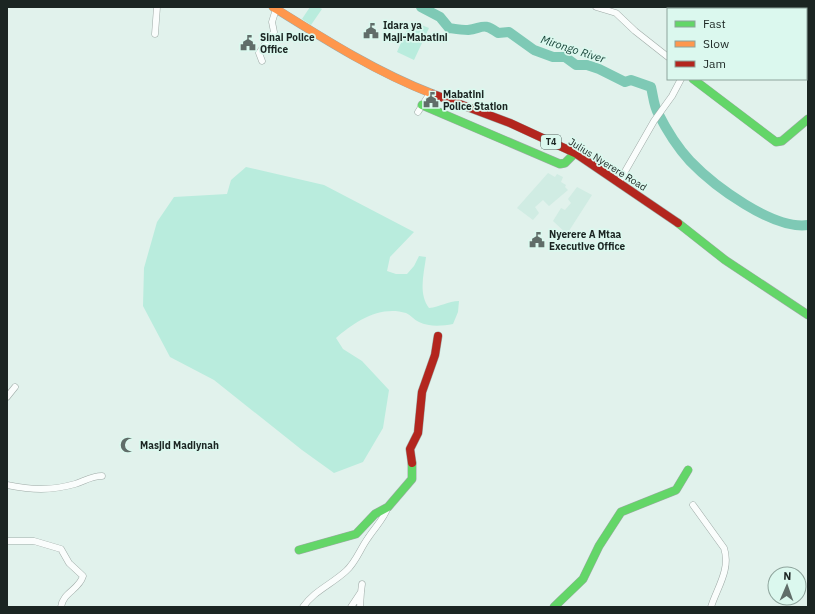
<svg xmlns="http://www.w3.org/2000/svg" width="815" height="614" viewBox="0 0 815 614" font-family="'IBM Plex Sans',sans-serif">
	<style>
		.built { fill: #d0ece3 }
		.green { fill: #b9ecdd }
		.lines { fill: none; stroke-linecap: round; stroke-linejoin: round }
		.river { stroke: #7ec9b5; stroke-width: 10 }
		.street-casing { stroke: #9eaaa6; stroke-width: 7 }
		.fast-casing { stroke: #9eaaa6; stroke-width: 9 }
		.slow-casing { stroke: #9eaaa6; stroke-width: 9 }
		.jam-casing { stroke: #9eaaa6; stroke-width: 9 }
		.street { stroke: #fafdfc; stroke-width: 6 }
		.fast { stroke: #63d668; stroke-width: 8 }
		.slow { stroke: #ff974d; stroke-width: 8 }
		.jam { stroke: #b3261e; stroke-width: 8 }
		.labels { text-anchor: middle; stroke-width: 3.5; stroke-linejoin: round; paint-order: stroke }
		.shield { fill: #dbf8ee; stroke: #55645f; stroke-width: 1 }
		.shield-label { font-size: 9px; font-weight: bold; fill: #1b2522 }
		.poi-label { font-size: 10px; font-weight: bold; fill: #1b2522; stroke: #dbf8ee; text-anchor: start }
		.street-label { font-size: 10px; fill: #1b2522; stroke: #dbf8ee }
		.water-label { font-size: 11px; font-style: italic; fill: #123f33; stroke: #dbf8ee }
	</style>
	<rect width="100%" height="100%" fill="#e1f2ec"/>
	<path class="built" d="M548,173l7,4 2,-3 6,3 -2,5 5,3 -1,2 3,3 -19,16 -6,-6 -8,7 4,6 -6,7 -16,-12z
		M577,187l15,8 -25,39 -14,-13 8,-13 4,2 6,-7 -3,-4z"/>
	<path class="green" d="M310,7h8l4,2 -11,16 -9,-6z
		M419,24l10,4 -15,32 -17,-8 6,-14 -5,-2 2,-4 5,2 4,-8 8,3z
		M246,167l78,18 90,47 -24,25 -3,14 9,3h11l7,-8 5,-10 7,1c-2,16 -8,37 3,51 11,-1 19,-7 30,-7l-1,11 -5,12c-11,2 -24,3 -34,-2 -5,-2 -8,-7 -13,-9 -26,-8 -52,9 -70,25l7,11 19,12 27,29 -6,38 -20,34 -29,11 -32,-23 -88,-70 -44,-23 -27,-51 1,-38 13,-46 17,-25 53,-3 4,-14z"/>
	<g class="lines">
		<path class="river" d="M421,7l19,10 9,11c7,1 13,2 19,2 15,-2 15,-8 30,3l11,-1 25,18 19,7h12l11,8h11l12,4 26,13 6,-2 20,7c2,8 3,20 7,26 8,16 20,35 32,48 24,25 83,69 118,64"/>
		<defs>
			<path id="street" d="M596,7l20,6 19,18 33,26
				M718,9v-2
				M155,34l2,-27
				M262,61l-3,-8 15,-21 -2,-10 4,-13
				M418,112l12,-19
				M619,182l35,-61 18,-25 9,-17
				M7,397l8,-10
				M7,485c25,5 43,6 68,-1 10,-3 16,-8 27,-8
				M693,505l31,43c7,21 -7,40 -13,59
				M7,541h27l27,8 8,14 14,13c-4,14 -20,16 -22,31
				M303,607c11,-16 29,-23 43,-36 10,-9 14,-22 22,-33 7,-11 16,-19 20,-31
				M351,607l10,-15 1,-8
				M360,607l1,-15"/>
			<path id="fast" d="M693,79l83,63 6,-1 26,-22
				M422,105l138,59 5,-1 10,-10
				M678,223l47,37 83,55
				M299,550l57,-16 19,-20 13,-7 24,-28v-16
				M554,607l29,-28 16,-33 22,-34 55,-22 12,-20"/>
			<path id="slow" d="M273,7c51,32 103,65 160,87"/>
			<path id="jam" d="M433,94l77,29 65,30 103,70
				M412,463l-2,-14 8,-16 4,-41 13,-37 3,-19"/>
		</defs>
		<use href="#street" class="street-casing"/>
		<use href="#fast" class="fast-casing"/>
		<use href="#slow" class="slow-casing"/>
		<use href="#jam" class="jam-casing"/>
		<use href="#street" class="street"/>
		<use href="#fast" class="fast"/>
		<use href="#slow" class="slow"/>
		<use href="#jam" class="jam"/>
	</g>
	<defs>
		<symbol id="civic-bare" viewBox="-9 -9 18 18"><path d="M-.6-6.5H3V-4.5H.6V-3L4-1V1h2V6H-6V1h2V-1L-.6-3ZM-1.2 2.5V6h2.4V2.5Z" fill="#606d69" stroke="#dbf8ee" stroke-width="2.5" paint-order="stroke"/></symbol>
		<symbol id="mosque-bare" viewBox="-9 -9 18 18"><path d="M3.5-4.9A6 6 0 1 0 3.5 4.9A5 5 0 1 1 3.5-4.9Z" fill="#606d69" stroke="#dbf8ee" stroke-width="2.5" paint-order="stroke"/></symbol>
	</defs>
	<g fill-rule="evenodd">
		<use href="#civic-bare" x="360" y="20" width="22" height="22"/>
		<use href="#civic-bare" x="237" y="32" width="22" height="22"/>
		<use href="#civic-bare" x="420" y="89" width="22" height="22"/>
		<use href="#civic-bare" x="526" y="229" width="22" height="22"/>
		<use href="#mosque-bare" x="117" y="434" width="22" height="22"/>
	</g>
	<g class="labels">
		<rect class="shield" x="541" y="135" width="20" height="14" rx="3"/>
		<g class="shield-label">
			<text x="551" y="145">T4</text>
		</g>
		<g class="poi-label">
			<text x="383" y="29">Idara ya<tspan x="383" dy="12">Maji-Mabatini</tspan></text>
			<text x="260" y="41">Sinai Police<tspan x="260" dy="12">Office</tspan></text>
			<text x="443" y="98">Mabatini<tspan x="443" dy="12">Police Station</tspan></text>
			<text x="549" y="238">Nyerere A Mtaa<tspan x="549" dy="12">Executive Office</tspan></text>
			<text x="140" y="449">Masjid Madiynah</text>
		</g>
		<g class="street-label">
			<text transform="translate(608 164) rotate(32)" y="4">Julius Nyerere Road</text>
		</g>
		<g class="water-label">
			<text transform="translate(573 49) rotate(18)" y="4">Mirongo River</text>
		</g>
	</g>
	<rect width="815" height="614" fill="none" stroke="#1b2522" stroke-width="16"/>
	<rect x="667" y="8" width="140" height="72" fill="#dbf8ee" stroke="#8ea49c"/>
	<rect x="675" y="21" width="20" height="6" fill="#63d668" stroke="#8ea49c"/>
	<text x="703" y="28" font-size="12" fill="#1b2522">Fast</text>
	<rect x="675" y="41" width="20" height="6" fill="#ff974d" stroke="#8ea49c"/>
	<text x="703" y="48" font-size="12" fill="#1b2522">Slow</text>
	<rect x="675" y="61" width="20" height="6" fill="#b3261e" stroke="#8ea49c"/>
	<text x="703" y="68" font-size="12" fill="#1b2522">Jam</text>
	<g transform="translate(787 586) rotate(2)"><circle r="19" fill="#dbf8ee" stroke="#8ea49c"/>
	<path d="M0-3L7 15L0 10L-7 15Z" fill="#606d69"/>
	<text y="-6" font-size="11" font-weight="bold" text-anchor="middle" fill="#1b2522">N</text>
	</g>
</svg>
